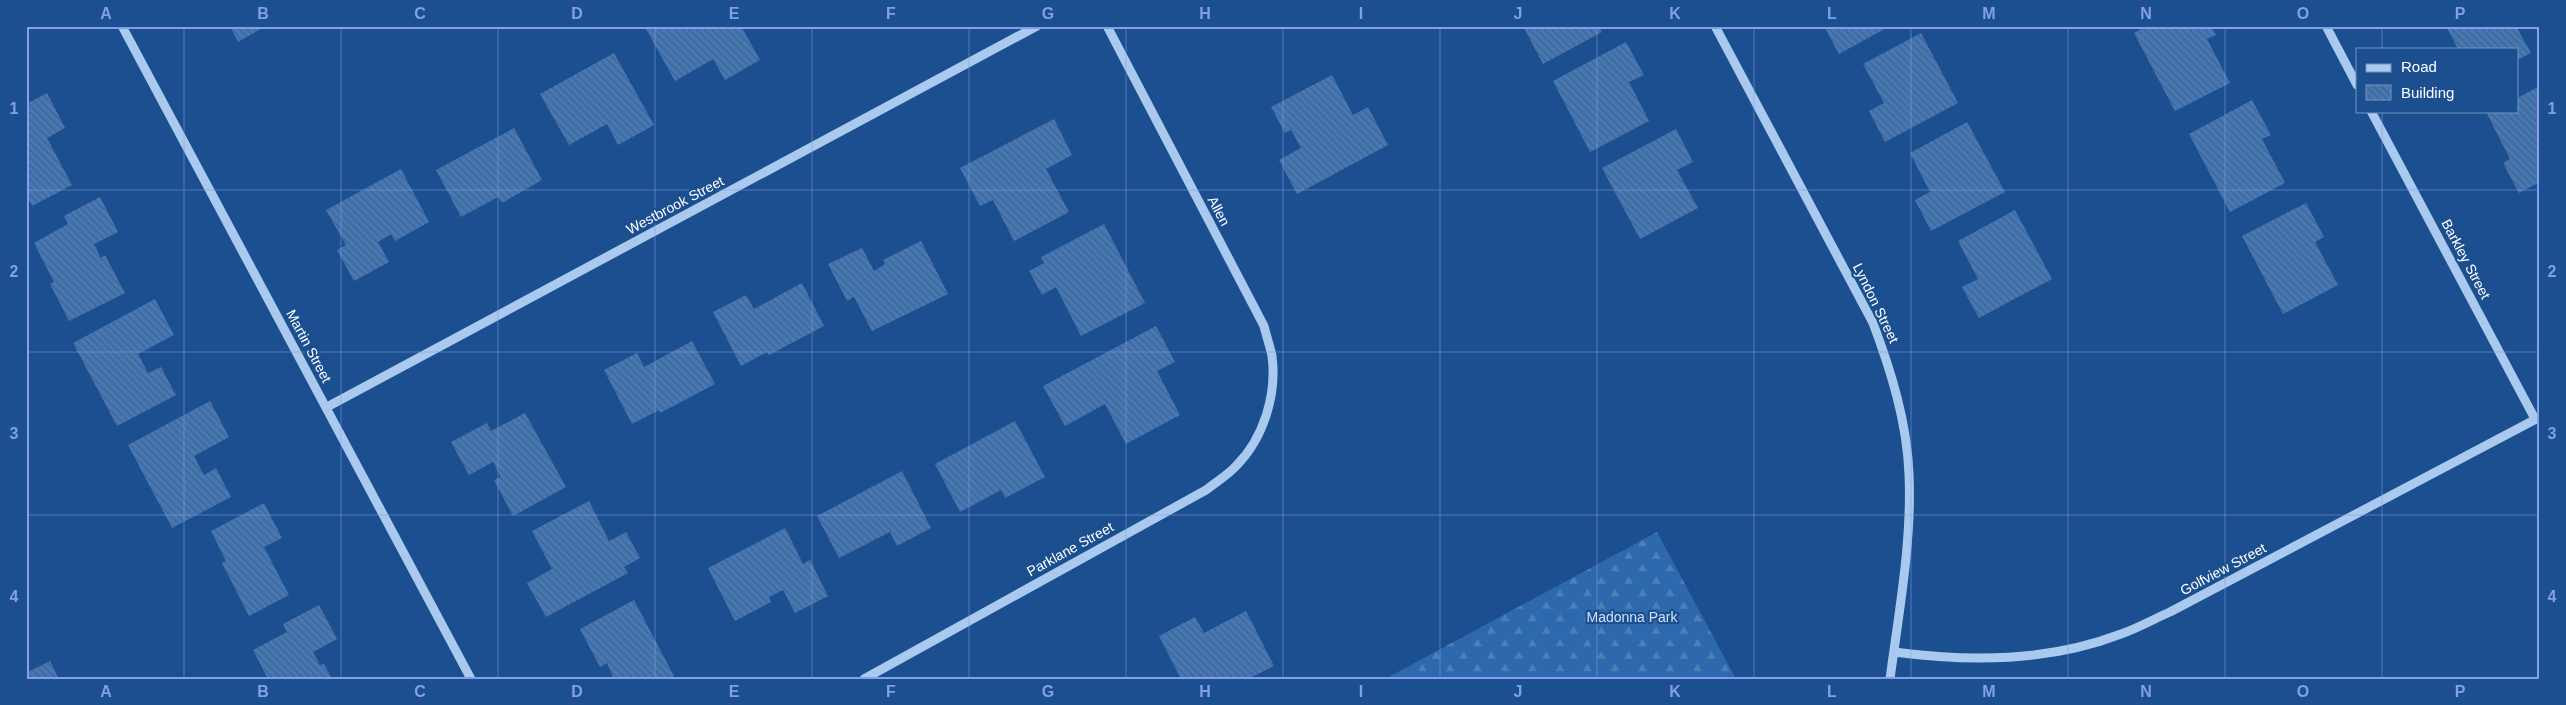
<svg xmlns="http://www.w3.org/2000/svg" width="2566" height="705" viewBox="0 0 2566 705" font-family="Helvetica,sans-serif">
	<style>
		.forest { fill: url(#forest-firs) }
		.building { fill: url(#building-back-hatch) }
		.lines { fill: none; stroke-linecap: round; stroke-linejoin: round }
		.minor { stroke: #a9c9ee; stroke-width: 9 }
		.grid { fill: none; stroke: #839eea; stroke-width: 1; stroke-opacity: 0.55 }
		.labels { text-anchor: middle; stroke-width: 4.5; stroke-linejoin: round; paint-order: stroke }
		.street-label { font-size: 14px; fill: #fff; stroke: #1b4f8f }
		.park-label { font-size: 14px; fill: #cfe3fa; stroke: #1b4f8f }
		.neatline { fill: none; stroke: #839eea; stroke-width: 2 }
		.grid-label { font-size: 16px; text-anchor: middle; font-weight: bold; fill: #839eea }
	</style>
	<defs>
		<pattern id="forest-firs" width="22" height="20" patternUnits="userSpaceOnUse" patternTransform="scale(1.25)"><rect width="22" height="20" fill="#2e69ad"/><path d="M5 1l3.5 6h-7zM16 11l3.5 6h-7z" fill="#4d80b9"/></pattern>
		<pattern id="building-back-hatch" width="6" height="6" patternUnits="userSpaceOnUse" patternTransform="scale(1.25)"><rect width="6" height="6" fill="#4478b7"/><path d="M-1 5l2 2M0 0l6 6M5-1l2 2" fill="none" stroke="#486282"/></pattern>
	</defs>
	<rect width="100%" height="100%" fill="#1b4f8f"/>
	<path class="forest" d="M1657,532l79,147h-351z"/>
	<path class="building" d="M230,26h36l-28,16z
		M652,26h89l19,34 -35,20 -12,-21 -38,22 -29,-52z
		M1523,26h75l4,6 -59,32z
		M1824,26h66l-51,28z
		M2147,26h64l5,9 -9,4 23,44 -55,28 -41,-78z
		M2446,26h70l15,27 -14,7v-11h-59z
		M1921,33l37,70 -73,39 -16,-31 15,-8 -21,-39z
		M1626,42l18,33 -15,7 20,39 -59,31 -37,-71z
		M614,53l40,72 -36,20 -11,-21 -38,21 -29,-51z
		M1332,75l21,40 15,-8 20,38 -91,49 -18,-34 22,-12 -10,-18 -6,3 -14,-26z
		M2540,86v96l-21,11 -16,-30 7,-4 -23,-45 5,-3h25v-13z
		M47,93l18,35 -18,10 25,47 -40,21 -6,-11v-91z
		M2252,100l19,35 -9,4 23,44 -55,29 -41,-78z
		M1054,119l18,36 -26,14 23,43 -55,29 -21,-41 -13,6 -20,-38z
		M1967,122l38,70 -74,39 -16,-31 15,-8 -20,-39z
		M514,128l28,52 -40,23 -4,-6 -37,20 -25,-47z
		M1676,129l17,33 -16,8 21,38 -58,31 -38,-71z
		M401,169l28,53 -34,19 -4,-7 -13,8 11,20 -35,19 -17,-31 9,-5 -20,-35z
		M100,197l18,35 -24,12 7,14 4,-3 20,38 -56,28 -19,-37 4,-2 -20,-39 34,-19 -4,-8z
		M2306,203l18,34 -9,5 23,43 -55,29 -41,-78z
		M2015,210l37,69 -73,39 -17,-31 16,-8 -20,-38z
		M1104,224l41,79 -64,33 -25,-49 -14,8 -13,-24 15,-8 -3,-6z
		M921,241l27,53 -76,37 -18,-34 -7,4 -19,-37 34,-16 12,23 11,-7 -2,-4z
		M802,283l22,43 -55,29 -2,-3 -26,14 -28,-54 33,-17 8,14z
		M155,299l19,36 -36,19 10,19 13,-6 15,28 -59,31 -44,-83z
		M1156,326l19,36 -18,9 23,44 -54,29 -21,-40 -40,22 -22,-40z
		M692,341l23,43 -55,29 -1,-3 -27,14 -28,-54 33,-17 7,14z
		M210,401l19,36 -35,19 10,19 12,-7 15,29 -59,31 -44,-83z
		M525,413l41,74 -53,29 -19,-36 7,-3 -8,-15 -24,13 -18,-33 36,-19 4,8z
		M1015,421l30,56 -40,21 -4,-8 -41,22 -25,-48z
		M902,471l29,57 -34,18 -7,-14 -51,26 -22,-42z
		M589,501l20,40 17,-9 14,26 -16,9 4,6 -82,44 -19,-34 25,-14 -20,-38z
		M264,503l18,35 -18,9 25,48 -40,21 -27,-53 4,-2 -15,-30z
		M785,528l18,36 7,-4 18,36 -33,17 -12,-23 -14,7 2,5 -36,19 -27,-53z
		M634,600l40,76 -4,3h-61l4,-2 -6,-14 -7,4 -20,-38z
		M319,605l18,34 -24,13 7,13 4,-1 8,15h-64l-15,-29 34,-18 -4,-8z
		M1246,611l28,55 -26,13h-67l-22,-43 36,-19 9,16z
		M50,661l9,18h-33v-6z"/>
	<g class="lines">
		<path class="minor" d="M122,26l349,653
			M1715,26l158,297c18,48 34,99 36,151 3,68 -10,137 -19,205
			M2326,26l31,59
			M2371,111l164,308
			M327,407l710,-381
			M1894,652c76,10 154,10 227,-18 17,-6 33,-15 49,-22l370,-195
			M864,679l342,-189c10,-8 22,-15 30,-24 28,-28 41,-72 36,-110 -2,-10 -6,-21 -8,-30l-157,-300"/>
	</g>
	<path class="grid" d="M184,26v653M341,26v653M498,26v653M655,26v653M812,26v653M969,26v653M1126,26v653M1283,26v653M1440,26v653M1597,26v653M1754,26v653M1911,26v653M2068,26v653M2225,26v653M2382,26v23M2382,111v568M26,190h2514M26,352h2514M26,515h2514"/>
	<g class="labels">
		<g class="street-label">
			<text transform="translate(675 205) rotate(-28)" y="5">Westbrook Street</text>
			<text transform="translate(1219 211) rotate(62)" y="5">Allen</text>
			<text transform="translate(2466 259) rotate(62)" y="5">Barkley Street</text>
			<text transform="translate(1876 303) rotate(64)" y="5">Lyndon Street</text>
			<text transform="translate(309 346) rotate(62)" y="5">Martin Street</text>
			<text transform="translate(1070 549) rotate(-29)" y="5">Parklane Street</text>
			<text transform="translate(2223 569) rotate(-28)" y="5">Golfview Street</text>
		</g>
		<g class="park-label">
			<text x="1632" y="622">Madonna Park</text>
		</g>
	</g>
	<rect width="2566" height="705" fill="none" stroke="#1b4f8f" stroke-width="55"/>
	<rect x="2356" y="48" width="162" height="65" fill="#1b4f8f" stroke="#7695bc"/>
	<rect x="2366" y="64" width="25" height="8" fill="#a9c9ee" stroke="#7695bc"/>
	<text x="2401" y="72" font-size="15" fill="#ffffff">Road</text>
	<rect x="2366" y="85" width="25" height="15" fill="url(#building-back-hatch)" stroke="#7695bc"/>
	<text x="2401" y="98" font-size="15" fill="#ffffff">Building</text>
	<rect x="28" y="28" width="2510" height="650" class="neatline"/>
	<g class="grid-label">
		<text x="106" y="19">A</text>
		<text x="263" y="19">B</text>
		<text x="420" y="19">C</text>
		<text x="577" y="19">D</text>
		<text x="734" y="19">E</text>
		<text x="891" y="19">F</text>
		<text x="1048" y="19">G</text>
		<text x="1205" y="19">H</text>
		<text x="1361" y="19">I</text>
		<text x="1518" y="19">J</text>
		<text x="1675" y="19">K</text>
		<text x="1832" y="19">L</text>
		<text x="1989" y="19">M</text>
		<text x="2146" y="19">N</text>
		<text x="2303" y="19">O</text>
		<text x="2460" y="19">P</text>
		<text x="14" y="114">1</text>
		<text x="2552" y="114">1</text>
		<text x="14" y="277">2</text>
		<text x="2552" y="277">2</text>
		<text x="14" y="439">3</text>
		<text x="2552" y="439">3</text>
		<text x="14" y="602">4</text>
		<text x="2552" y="602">4</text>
		<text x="106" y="697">A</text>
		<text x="263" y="697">B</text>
		<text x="420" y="697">C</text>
		<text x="577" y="697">D</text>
		<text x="734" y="697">E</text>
		<text x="891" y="697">F</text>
		<text x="1048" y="697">G</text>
		<text x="1205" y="697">H</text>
		<text x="1361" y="697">I</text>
		<text x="1518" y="697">J</text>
		<text x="1675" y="697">K</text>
		<text x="1832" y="697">L</text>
		<text x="1989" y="697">M</text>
		<text x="2146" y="697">N</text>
		<text x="2303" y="697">O</text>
		<text x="2460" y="697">P</text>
	</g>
</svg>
